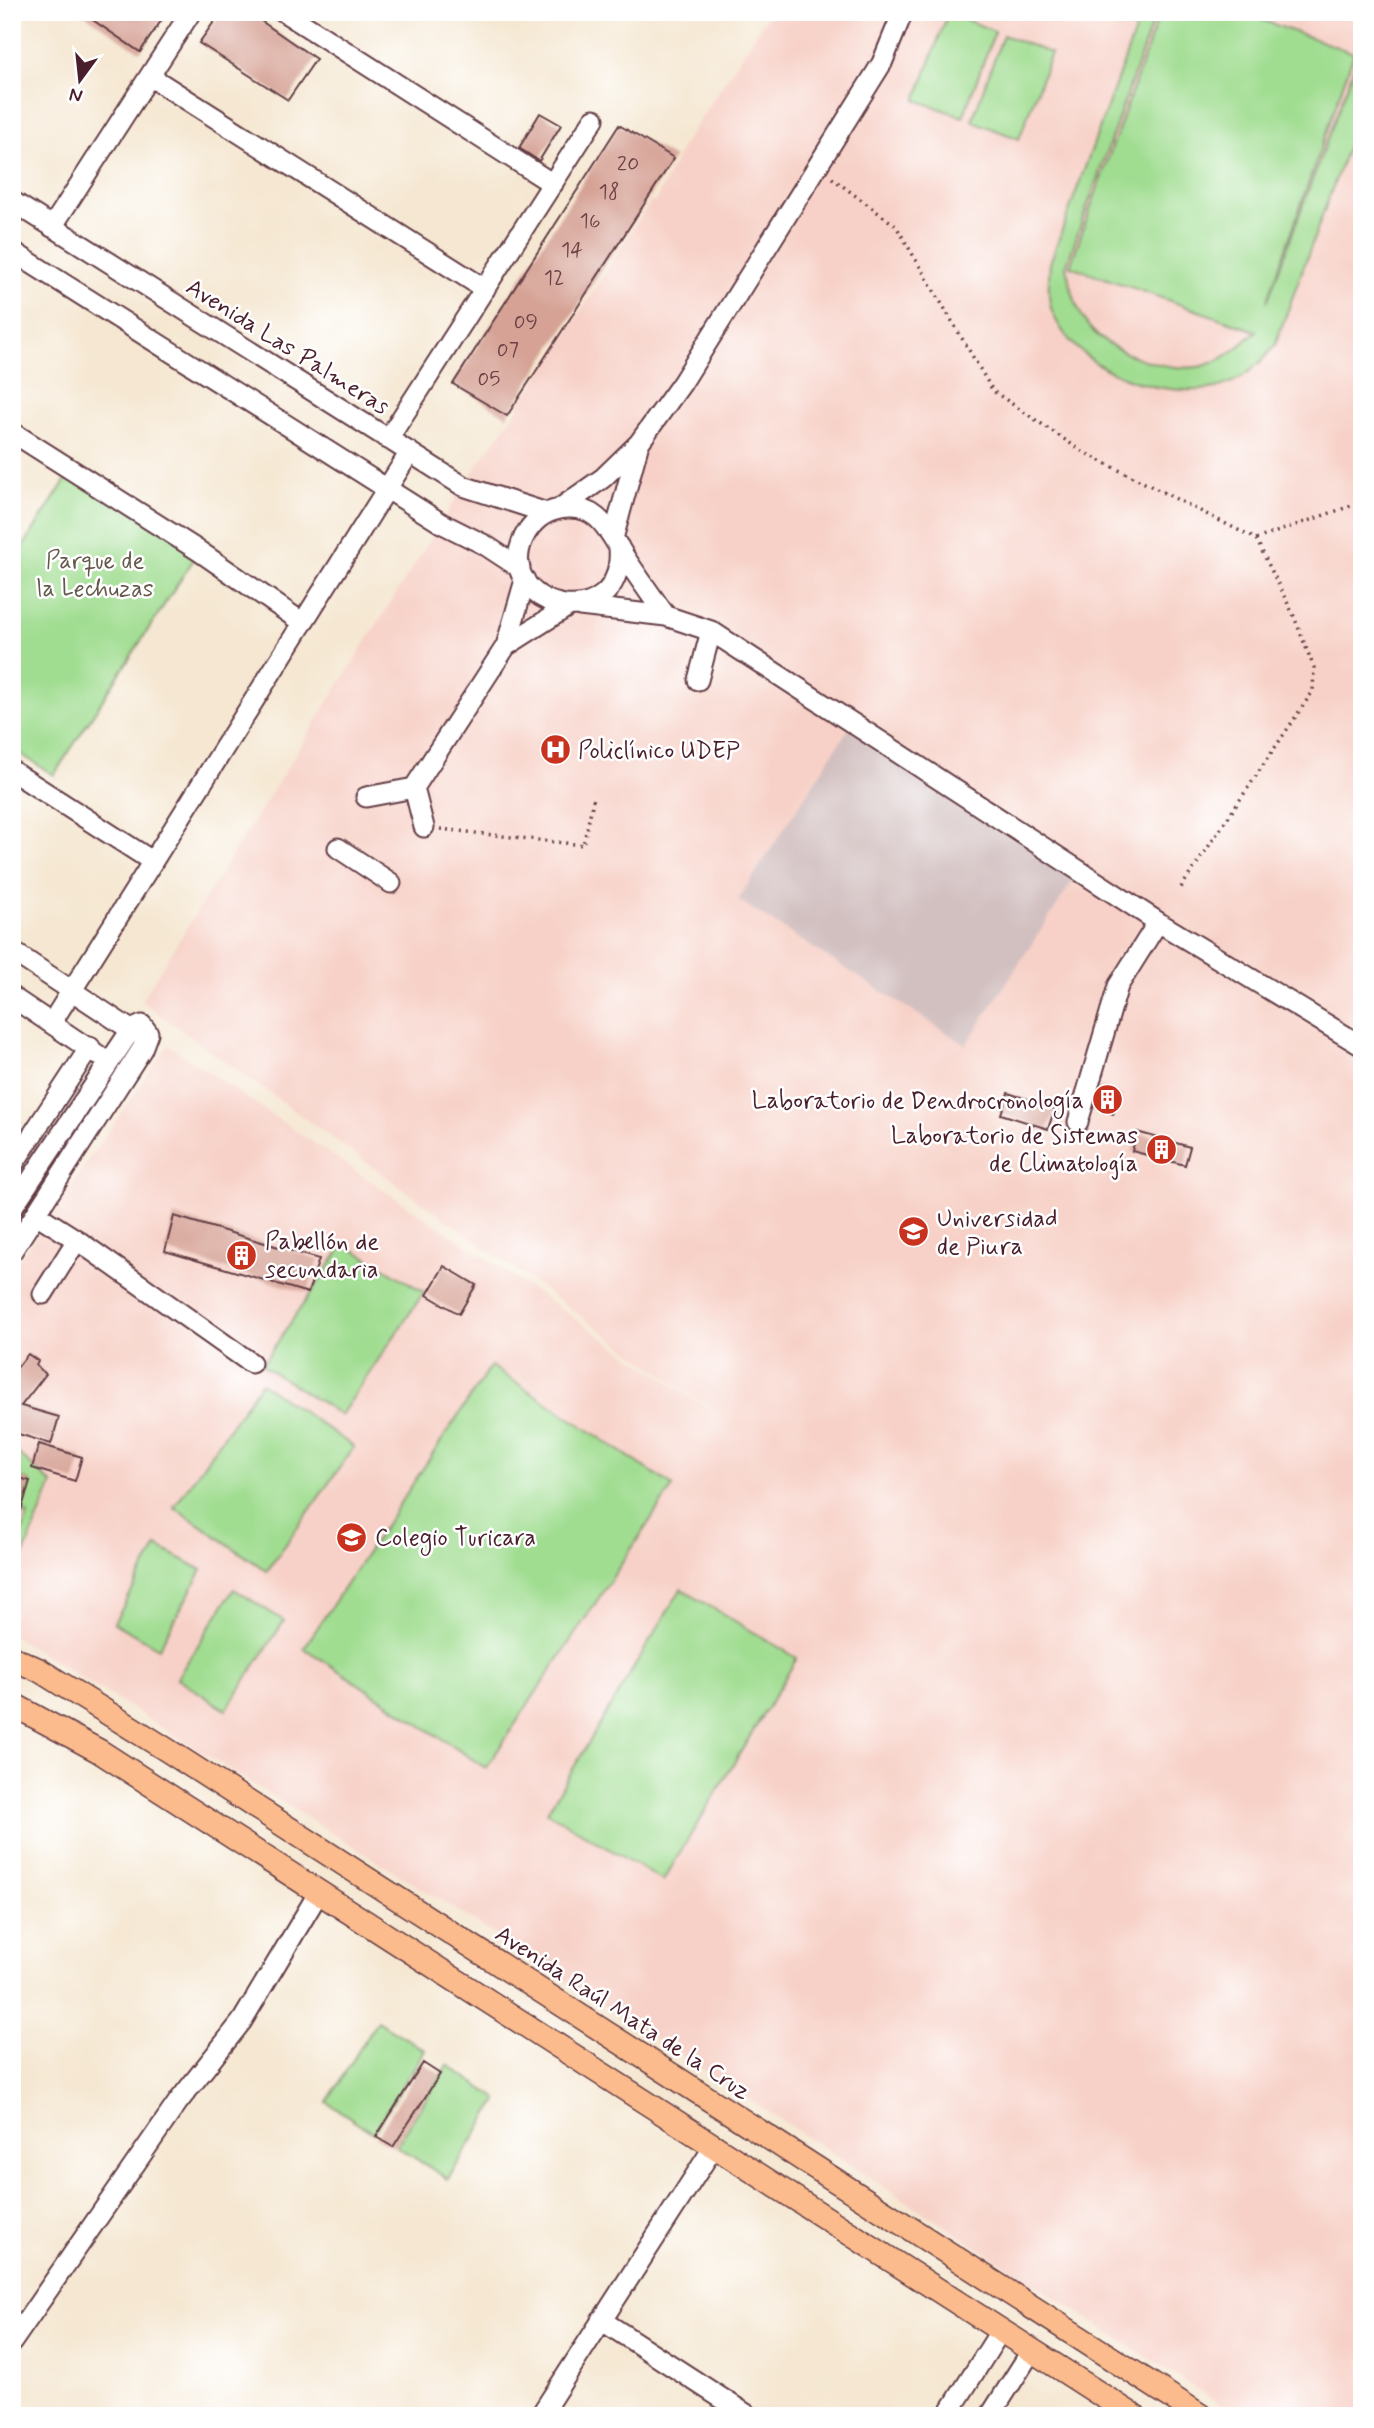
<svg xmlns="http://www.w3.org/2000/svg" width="1374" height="2428" viewBox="0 0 1374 2428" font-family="Mynerve,sans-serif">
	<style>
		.built { fill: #f7d1c7 }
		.industrial { fill: #d2bfc0 }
		.green { fill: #a0dd91; stroke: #757e5e; stroke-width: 2 }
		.building { fill: #d6a295 }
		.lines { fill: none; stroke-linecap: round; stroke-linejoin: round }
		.minor-casing { stroke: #643d44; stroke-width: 23 }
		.major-casing { stroke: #643d44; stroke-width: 26 }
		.path { stroke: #643d44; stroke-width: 3.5; stroke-dasharray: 2 5; stroke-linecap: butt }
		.minor { stroke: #fff; stroke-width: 19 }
		.major { stroke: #fbbb8c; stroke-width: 23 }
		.labels { text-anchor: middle; stroke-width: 5; stroke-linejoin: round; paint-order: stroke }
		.number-label { font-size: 21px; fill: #6d4046 }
		.street-label { font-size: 24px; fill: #4a1f2b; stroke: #fff }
		.park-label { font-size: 24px; fill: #64584a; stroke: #fff }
		.poi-label { font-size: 24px; fill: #4a1f2b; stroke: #fff; text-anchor: start }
	</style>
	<rect width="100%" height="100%" fill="#fff"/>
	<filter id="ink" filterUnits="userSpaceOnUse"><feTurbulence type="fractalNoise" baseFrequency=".0143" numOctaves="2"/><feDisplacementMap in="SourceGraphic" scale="14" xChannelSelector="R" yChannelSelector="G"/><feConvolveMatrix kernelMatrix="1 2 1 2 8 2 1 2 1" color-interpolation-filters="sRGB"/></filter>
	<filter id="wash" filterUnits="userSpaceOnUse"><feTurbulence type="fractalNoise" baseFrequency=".00686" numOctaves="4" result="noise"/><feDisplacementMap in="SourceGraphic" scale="28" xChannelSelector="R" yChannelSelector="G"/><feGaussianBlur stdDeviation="1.57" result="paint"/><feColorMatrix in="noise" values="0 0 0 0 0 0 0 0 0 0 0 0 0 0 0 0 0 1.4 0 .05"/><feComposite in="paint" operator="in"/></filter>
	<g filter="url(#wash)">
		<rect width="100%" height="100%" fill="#f5e7d1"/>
		<path class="built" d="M770,12h592v2404h-124l-783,-507 -443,-274v-365l156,-225 558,375 -585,-419 332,-530 37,-51 9,-13 -2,-2 16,-19 118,-186 4,2 28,-57z"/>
		<path class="industrial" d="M849,728l227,148 -110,169 -228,-145z"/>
		<path class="green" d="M1142,12h14l-90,255c5,19 9,40 20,56 20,29 83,51 117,43 20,-5 39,-21 53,-35l-186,-65 90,-254h79l115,41 -87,249 92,-248 -4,-42h7v95l-87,238c-16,21 -38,40 -65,44 -57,8 -136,-20 -158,-78 -5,-15 -3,-32 -2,-48z
			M948,13l47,18 -32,86 -47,-17z
			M1003,35l48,18 -32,86 -47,-18z
			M72,470l127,81 -145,224 -42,-26v-185z
			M344,1244l80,48 -83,123 -79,-50z
			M491,1366l182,120 -187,282 -182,-120z
			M261,1383l93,64 -87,124 -93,-64z
			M12,1448l40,36 -39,97 -1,-44 8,2 8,-25 -16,-4v-7l11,2 7,-24 -18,-5z
			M157,1546l45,24 -43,78 -45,-25z
			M234,1589l50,32 -58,89 -49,-32z
			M681,1589l116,69 -134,223 -116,-69z
			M377,2021l48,29 -52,83 -46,-31z
			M448,2065l50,34 -50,80 -52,-33z"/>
		<g id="blocks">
			<path class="building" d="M81,12h86l-27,40z
				M221,12h27l68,47 -28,41 -89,-57z
				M540,113l21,12 -22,36 -20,-13z
				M619,125l55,33 -167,258 -54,-32z
				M1101,1086l21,10 -9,18 -17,-8z
				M1008,1093l47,15 -7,21 -47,-15z
				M1137,1132l53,15 -5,18 -53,-14z
				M174,1216l145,43 -11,34 -143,-42z
				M444,1266l32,19 -17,29 -32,-19z
				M28,1354l10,7 -2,5 10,8 -25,32 38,11 -8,27 -39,-12v-58z
				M39,1444l43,13 -7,24 -43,-13z
				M12,1476l18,5 -14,46 -4,-1z
				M423,2063l17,11 -47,73 -17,-10z"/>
		</g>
	</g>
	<g filter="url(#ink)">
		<use href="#blocks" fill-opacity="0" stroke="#643d44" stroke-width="2"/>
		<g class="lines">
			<defs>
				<path id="minor" d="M284,12l269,172
					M151,77l334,212
					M12,201l451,285 84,27
					M52,227l139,-215
					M12,251l429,272 44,22 35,23
					M12,432l187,119 104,72
					M388,439l206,-320
					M559,509l44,-31 36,-35 43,-60 200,-320 21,-51
					M614,535l24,-88
					M619,547c7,94 -129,62 -95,-10 7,-14 20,-26 36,-28 39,-7 49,24 66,50 13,19 26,38 40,57
					M580,606l86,10 45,15 447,291 204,124
					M506,646l61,-39
					M698,680l13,-49
					M12,771l140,90
					M414,788l92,-142 19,-66
					M366,797l48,-9 10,39
					M338,848l53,35
					M12,951l119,79
					M12,997l86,58
					M52,1022l358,-570
					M1078,1122l40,-136 40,-64
					M12,1166l78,-119
					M12,1208l119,-178 11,-5 6,8 -6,16 -130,202
					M36,1214l41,26 -34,54
					M77,1240l174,123
					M601,2320l148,96
					M12,2342l166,-240 64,-81 77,-129
					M540,2416l175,-271
					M947,2416l54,-86
					M990,2416l42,-66"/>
				<path id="major" d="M12,1658l27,12 128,80 1034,666
					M12,1704l87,47 1035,665"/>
			</defs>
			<use href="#minor" class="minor-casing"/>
			<use href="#major" class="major-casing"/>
			<path class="path" d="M832,178l64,48 97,165 90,61 173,87 37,75 21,54 -1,23 -133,198
				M1256,539l106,-37
				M440,829l143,16 11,-48"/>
			<use href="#minor" class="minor"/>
			<use href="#major" class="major"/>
		</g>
	</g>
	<defs>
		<symbol id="hospital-disc" viewBox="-11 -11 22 22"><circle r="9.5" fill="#c8321e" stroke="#fff"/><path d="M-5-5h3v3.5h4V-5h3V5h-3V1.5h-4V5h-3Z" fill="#fff"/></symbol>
		<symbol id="building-disc" viewBox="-11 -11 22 22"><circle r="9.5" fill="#c8321e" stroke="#fff"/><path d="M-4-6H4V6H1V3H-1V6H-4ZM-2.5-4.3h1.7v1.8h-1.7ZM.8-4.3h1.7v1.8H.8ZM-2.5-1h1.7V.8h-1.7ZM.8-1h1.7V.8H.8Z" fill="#fff"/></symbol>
		<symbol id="university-disc" viewBox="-11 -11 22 22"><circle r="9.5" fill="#c8321e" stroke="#fff"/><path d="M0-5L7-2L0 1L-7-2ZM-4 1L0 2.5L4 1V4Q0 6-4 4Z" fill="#fff"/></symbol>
		<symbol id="school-disc" viewBox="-11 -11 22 22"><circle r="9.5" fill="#c8321e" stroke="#fff"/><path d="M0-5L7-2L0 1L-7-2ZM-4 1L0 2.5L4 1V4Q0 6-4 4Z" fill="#fff"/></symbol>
	</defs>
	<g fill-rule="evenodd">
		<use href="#hospital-disc" x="538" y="732" width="35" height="35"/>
		<use href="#building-disc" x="1090" y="1082" width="35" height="35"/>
		<use href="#building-disc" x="1144" y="1132" width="35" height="35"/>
		<use href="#university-disc" x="896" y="1214" width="35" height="35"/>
		<use href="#building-disc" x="224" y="1238" width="35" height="35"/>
		<use href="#school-disc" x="334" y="1520" width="35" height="35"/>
	</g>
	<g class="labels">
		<g class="number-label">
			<text x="628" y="170">20</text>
			<text x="609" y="198">18</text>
			<text x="590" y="227">16</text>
			<text x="572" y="256">14</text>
			<text x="554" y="284">12</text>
			<text x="526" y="328">09</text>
			<text x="508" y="356">07</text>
			<text x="489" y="385">05</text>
		</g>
		<g class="street-label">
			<text transform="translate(288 346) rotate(32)" y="8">Avenida Las Palmeras</text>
			<text transform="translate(623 2012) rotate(33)" y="8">Avenida Raúl Mata de la Cruz</text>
		</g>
		<g class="park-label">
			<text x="95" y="568">Parque de<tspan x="95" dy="28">la Lechuzas</tspan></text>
		</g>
		<g class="poi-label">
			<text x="578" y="758">Policlínico UDEP</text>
			<text x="1084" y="1108" text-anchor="end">Laboratorio de Dendrocronología</text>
			<text x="1138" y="1143" text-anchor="end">Laboratorio de Sistemas<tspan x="1138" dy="28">de Climatología</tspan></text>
			<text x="937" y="1226">Universidad<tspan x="937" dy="28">de Piura</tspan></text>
			<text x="265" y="1249">Pabellón de<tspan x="265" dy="28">secundaria</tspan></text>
			<text x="375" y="1545">Colegio Turicara</text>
		</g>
	</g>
	<rect width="1374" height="2428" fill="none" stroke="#fff" stroke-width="42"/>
	<g transform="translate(80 80) rotate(195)" stroke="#ffffff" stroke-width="5" paint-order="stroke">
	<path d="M0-5L12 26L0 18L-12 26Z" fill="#4a1f2b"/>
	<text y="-10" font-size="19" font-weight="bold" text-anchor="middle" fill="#4a1f2b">N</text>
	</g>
</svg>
